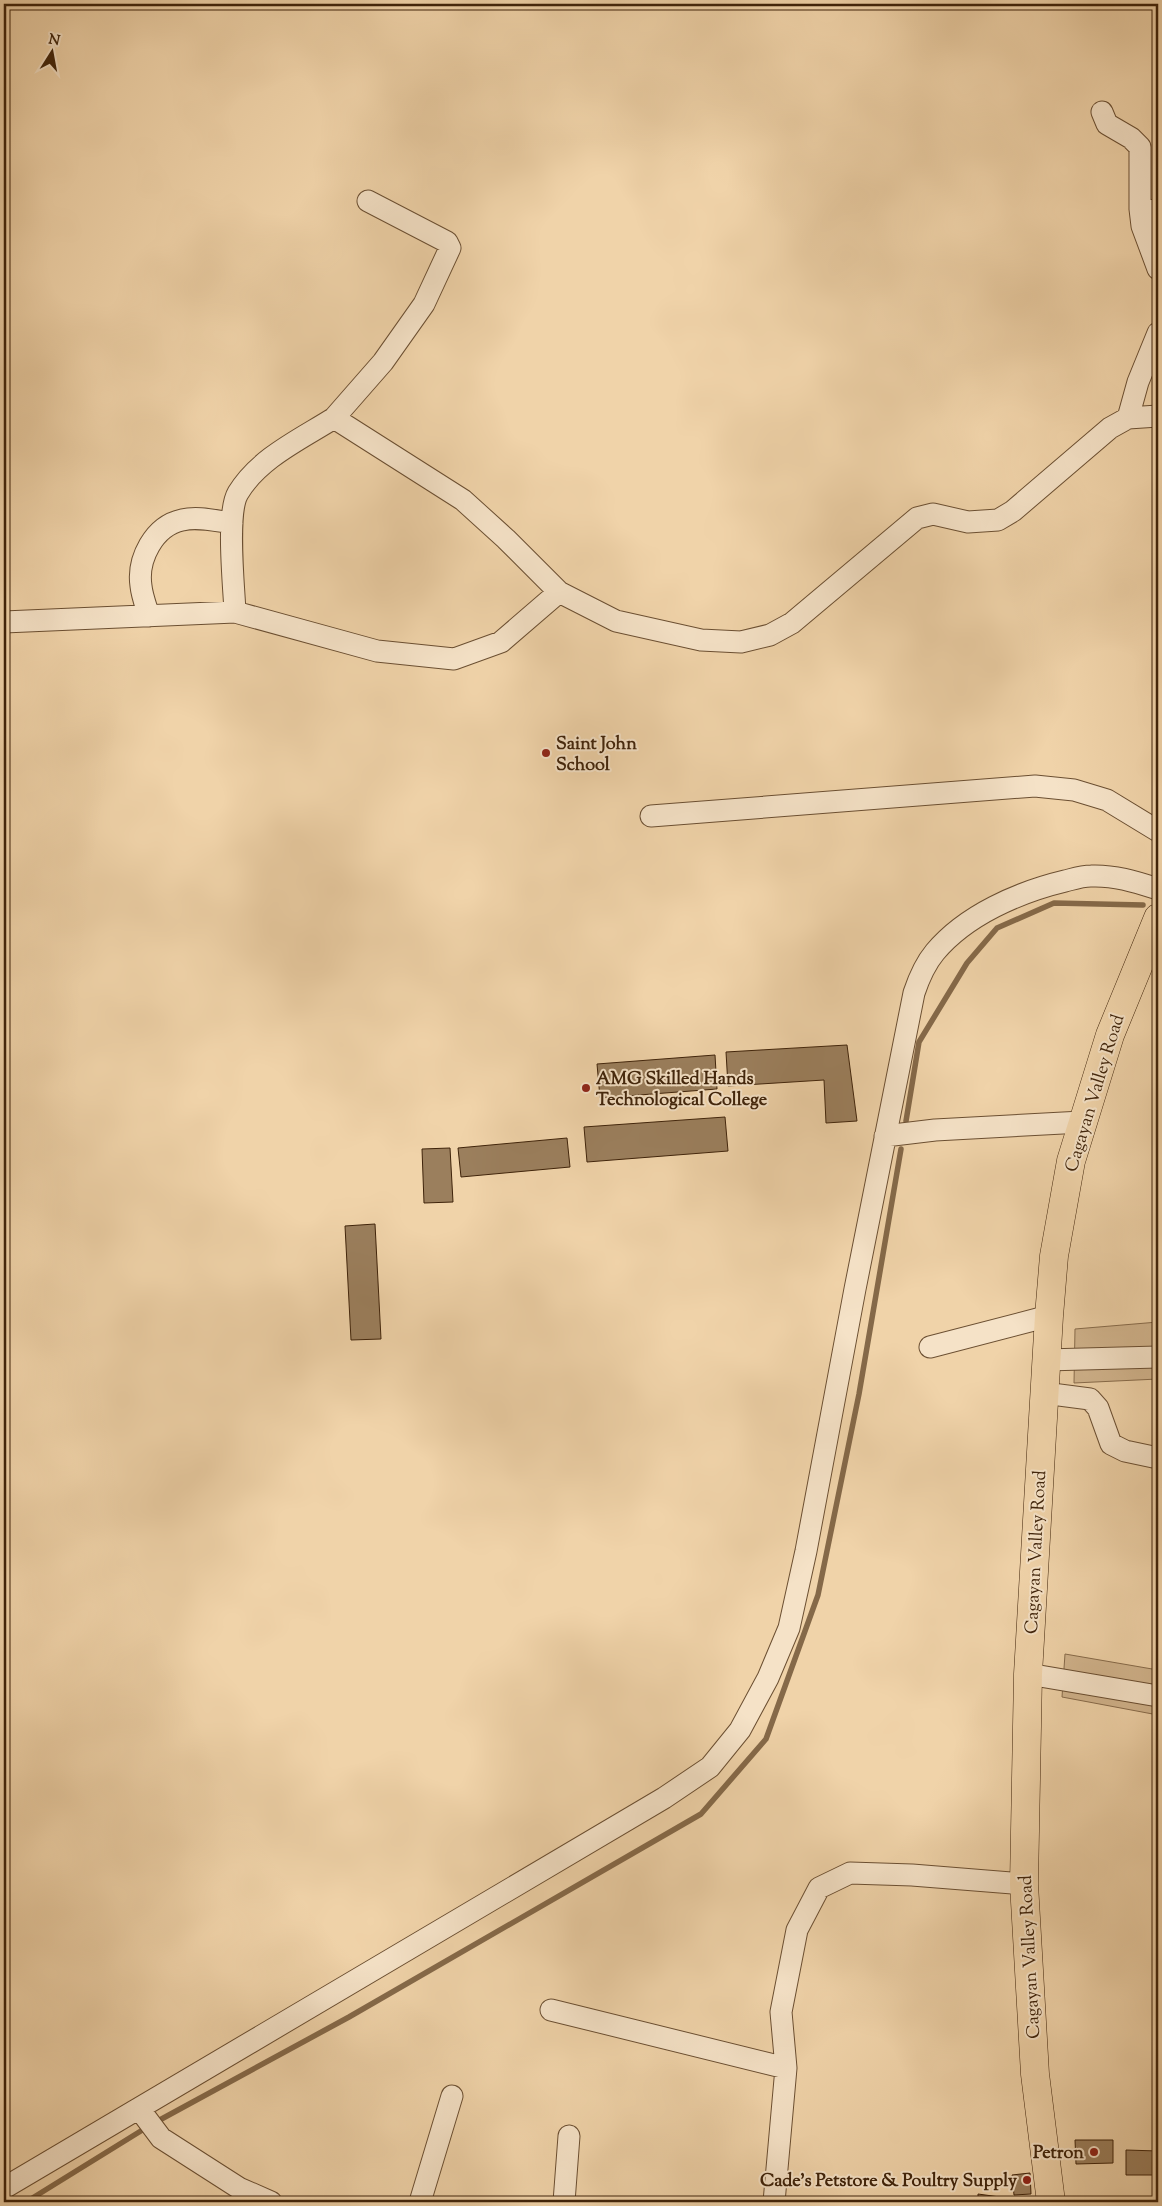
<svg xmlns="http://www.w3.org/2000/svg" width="1162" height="2206" viewBox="0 0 1162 2206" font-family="'Sorts Mill Goudy',serif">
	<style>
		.green { fill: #d2b58e; stroke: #886c4c }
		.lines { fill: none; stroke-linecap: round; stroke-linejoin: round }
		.stream { stroke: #856949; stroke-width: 5.5 }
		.building { fill: #9b7f5d; stroke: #3f230a }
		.minor-casing { stroke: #6b4f32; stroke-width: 23 }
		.highway-casing { stroke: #3f230a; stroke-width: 29 }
		.minor { stroke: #f5e2c7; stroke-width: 21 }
		.highway { stroke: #f0d3a9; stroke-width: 28 }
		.poi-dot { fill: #8f2418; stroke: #f5e2c7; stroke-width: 2 }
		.labels { text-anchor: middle; stroke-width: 4; stroke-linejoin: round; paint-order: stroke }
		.poi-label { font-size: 18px; font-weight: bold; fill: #3f230a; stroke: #f5e2c7; text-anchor: start }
		.street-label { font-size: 18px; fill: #3f230a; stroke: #f5e2c7 }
	</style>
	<rect width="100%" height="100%" fill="#f0d3a9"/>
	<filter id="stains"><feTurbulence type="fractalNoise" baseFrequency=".004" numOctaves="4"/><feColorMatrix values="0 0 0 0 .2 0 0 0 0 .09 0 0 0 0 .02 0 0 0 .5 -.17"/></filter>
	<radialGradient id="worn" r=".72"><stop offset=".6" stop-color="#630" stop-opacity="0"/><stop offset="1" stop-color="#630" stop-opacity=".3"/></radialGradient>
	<path class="green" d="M1158,1322v57l-84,4 1,-54z
		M1065,1654l93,16v45l-96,-18z"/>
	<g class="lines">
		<path class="stream" d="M906,1121l13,-79 48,-79 30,-35 57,-25 89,2
			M156,2122l193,-105 352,-203 65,-75 52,-144 41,-201 42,-245
			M26,2202l118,-73"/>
	</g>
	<path class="building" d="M847,1045l10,76 -31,2 -2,-43 -96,6 -2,-34z
		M715,1055l2,34 -117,9 -3,-34z
		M725,1117l3,34 -141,11 -3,-35z
		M567,1138l3,29 -109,10 -3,-29z
		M450,1148l3,54 -29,1 -2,-54z
		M375,1224l6,115 -30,1 -6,-114z
		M1075,2140h38v23l-37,1z
		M1126,2150l32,1v24h-32z
		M1030,2173l1,21 -17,1 -2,-20z
		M978,2194l58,8h-58z"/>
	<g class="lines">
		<defs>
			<path id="minor" d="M1102,112l5,12 24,14 9,9v62
				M1158,211l-18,-2 2,17 16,43
				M334,418l49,-56 41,-58 26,-56 -3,-6 -79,-41
				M1128,418l10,-36 20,-49
				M235,612l142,39 77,8 47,-17 58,-50
				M149,616c-3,-10 -7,-20 -8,-30 -4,-27 13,-60 41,-66 16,-4 34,1 50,3
				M4,622l231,-10c-1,-25 -9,-99 3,-119 21,-35 63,-54 96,-75l129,82 43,39 53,53 57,29 85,19 40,2 29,-7 22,-12 125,-105 16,-4 35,8 30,-2 15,-9 97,-83 18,-10 30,-2
				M651,816l384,-30 39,4 33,10 51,31
				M885,1136l50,-6 147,-8
				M930,1347l119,-31
				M1046,1360l112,-3
				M1044,1393l46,6 8,9 13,36 14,7 33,7
				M1028,1674l130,22
				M551,2010l235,58
				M140,2110l21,28 78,50 32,14
				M4,2188l660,-390 46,-31 30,-37 28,-52 21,-50 17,-77 49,-262 59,-296c5,-15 11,-29 21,-41 31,-37 84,-60 130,-71 8,-2 17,-5 26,-5 24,-1 45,6 67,13
				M420,2202l32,-106
				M564,2202l5,-66
				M774,2202l12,-134 -5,-56 16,-82 22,-42 31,-15 62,2 112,9"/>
			<path id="highway" d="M1051,2202l-16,-128 -11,-190 4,-210 21,-358 5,-60 17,-95 39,-126 48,-117"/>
		</defs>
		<use href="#minor" class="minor-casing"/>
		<use href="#highway" class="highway-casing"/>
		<use href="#minor" class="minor"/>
		<use href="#highway" class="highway"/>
	</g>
	<g class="poi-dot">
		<circle cx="546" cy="753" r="5"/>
		<circle cx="586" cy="1088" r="5"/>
		<circle cx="1094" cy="2152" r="5"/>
		<circle cx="1027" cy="2180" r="5"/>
	</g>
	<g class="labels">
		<g class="poi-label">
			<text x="556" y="749">Saint John<tspan x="556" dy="21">School</tspan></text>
			<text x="596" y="1084">AMG Skilled Hands<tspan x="596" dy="21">Technological College</tspan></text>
			<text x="1084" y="2158" text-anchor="end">Petron</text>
			<text x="1017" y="2186" text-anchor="end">Cade's Petstore &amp; Poultry Supply</text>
		</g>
		<g class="street-label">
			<text transform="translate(1094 1093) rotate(-73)" y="6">Cagayan Valley Road</text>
			<text transform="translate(1035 1552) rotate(-87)" y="6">Cagayan Valley Road</text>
			<text transform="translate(1029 1957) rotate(-93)" y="6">Cagayan Valley Road</text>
		</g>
	</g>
	<rect width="1162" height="2206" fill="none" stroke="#f0d3a9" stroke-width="20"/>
	<rect x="5" y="5" width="1152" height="2196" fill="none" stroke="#3f230a" stroke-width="2.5"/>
	<rect x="10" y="10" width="1142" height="2186" fill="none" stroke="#3f230a"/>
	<g transform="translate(52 52) rotate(11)" stroke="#f5e2c7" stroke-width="4" paint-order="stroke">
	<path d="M0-4L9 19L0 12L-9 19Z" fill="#3f230a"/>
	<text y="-8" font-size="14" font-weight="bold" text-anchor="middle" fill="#3f230a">N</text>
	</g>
	<rect width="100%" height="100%" filter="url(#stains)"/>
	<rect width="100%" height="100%" fill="url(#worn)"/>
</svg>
